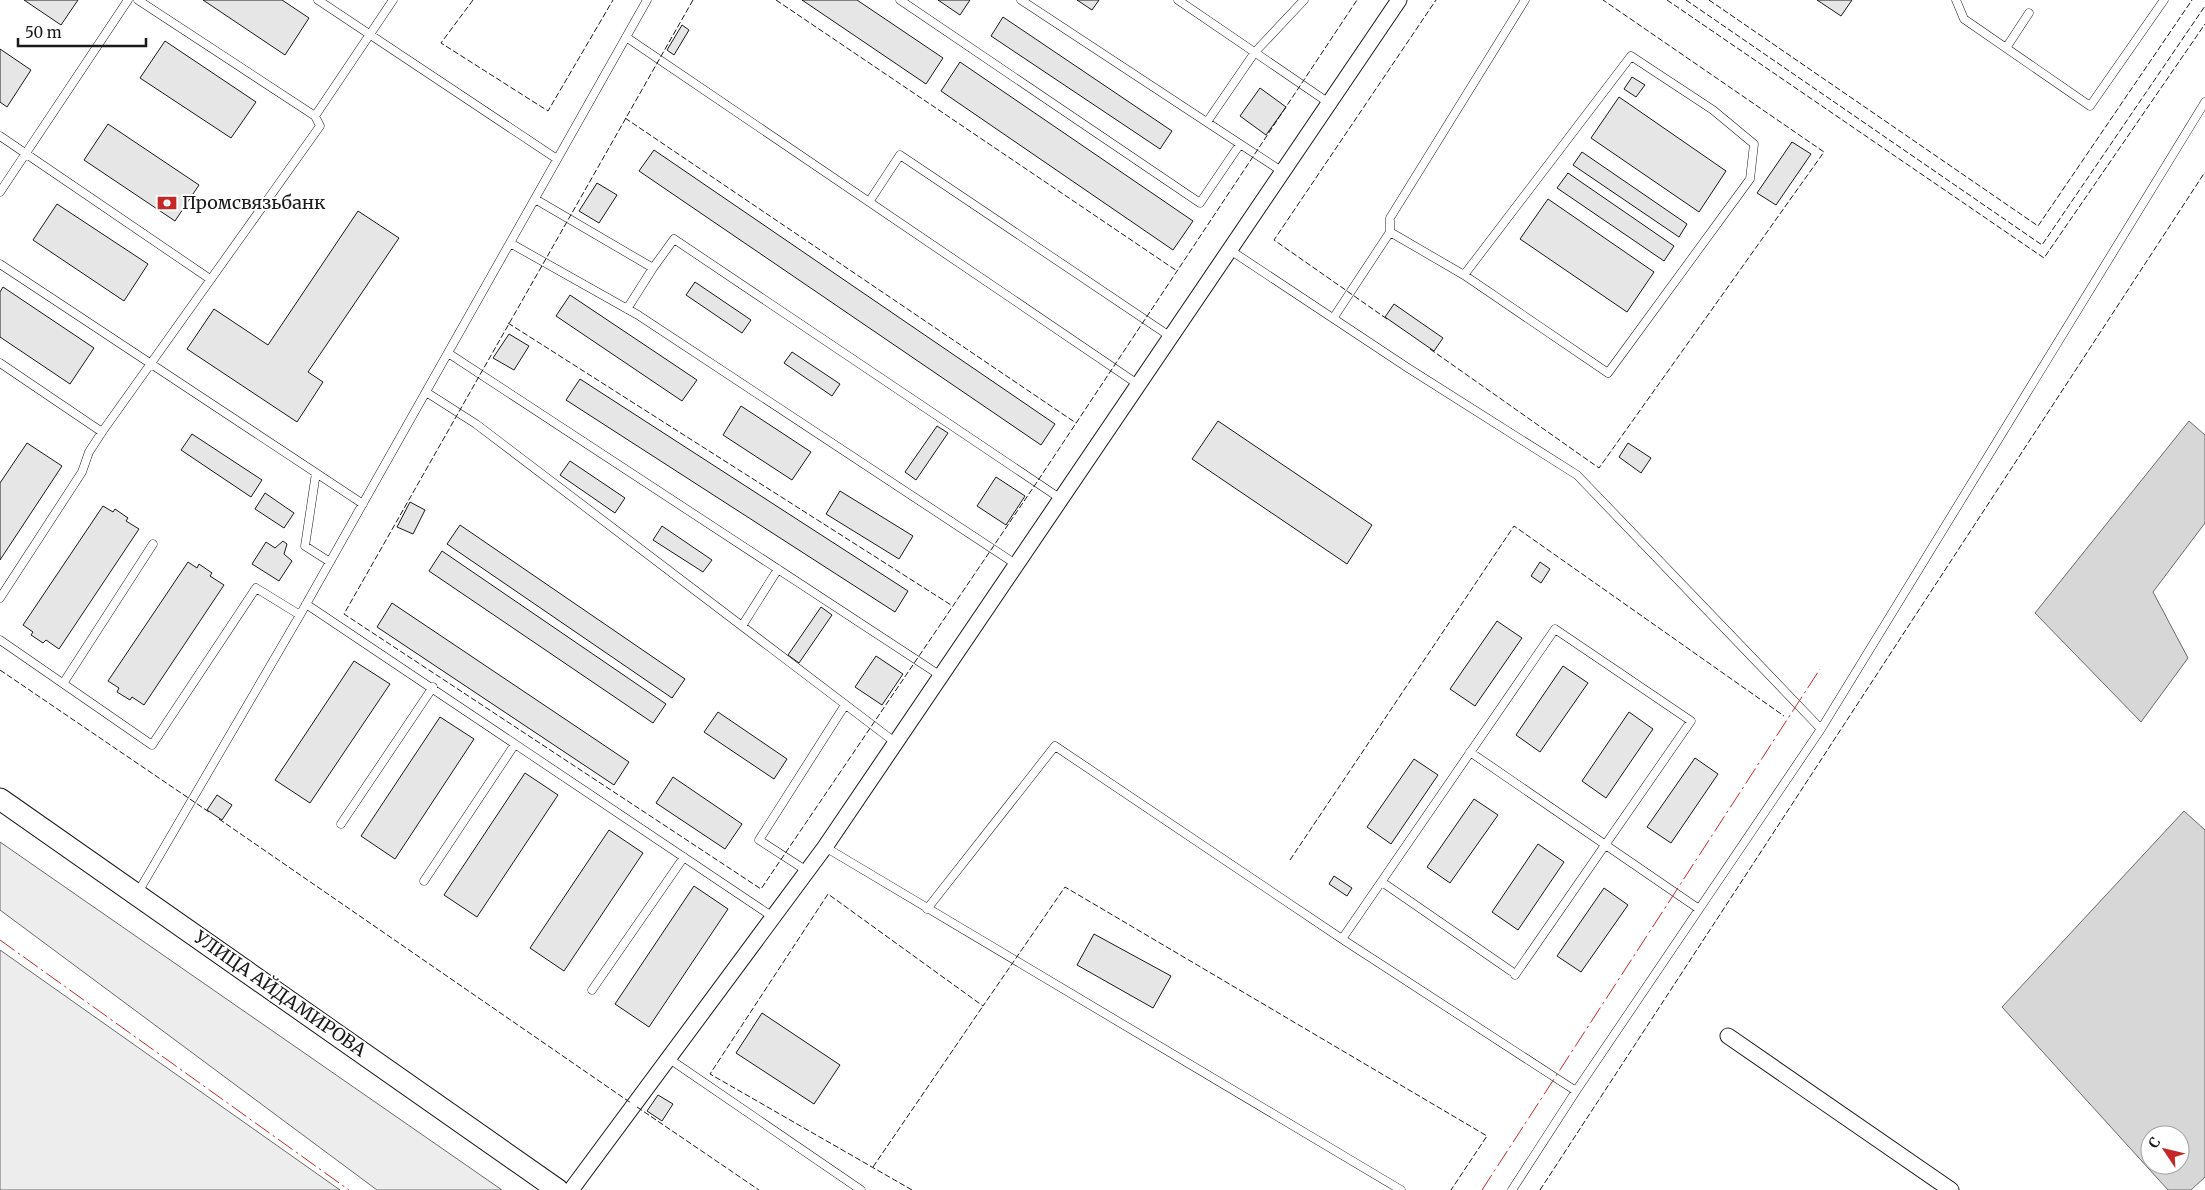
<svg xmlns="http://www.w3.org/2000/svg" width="2205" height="1190" viewBox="0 0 2205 1190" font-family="Merriweather,serif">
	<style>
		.built { fill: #ededed; stroke: #6a6a6a }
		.water { fill: #d7d7d7; stroke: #6a6a6a; fill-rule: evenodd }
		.building { fill: #e6e6e6; stroke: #1a1a1a }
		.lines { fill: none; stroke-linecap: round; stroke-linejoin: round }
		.lane-casing { stroke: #1a1a1a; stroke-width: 9 }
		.street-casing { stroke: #1a1a1a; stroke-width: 17 }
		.secondary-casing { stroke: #1a1a1a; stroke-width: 23 }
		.lane { stroke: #fff; stroke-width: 8 }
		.street { stroke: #fff; stroke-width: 15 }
		.secondary { stroke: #fff; stroke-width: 21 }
		.fence { stroke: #1a1a1a; stroke-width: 1; stroke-dasharray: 6 2.5; stroke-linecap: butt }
		.power { stroke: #c62828; stroke-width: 1; stroke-dasharray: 18 4 2.5 4; stroke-linecap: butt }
		.labels { text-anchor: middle; stroke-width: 4; stroke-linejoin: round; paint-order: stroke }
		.poi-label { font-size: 18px; fill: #1a1a1a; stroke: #fff; text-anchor: start }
		.street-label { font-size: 18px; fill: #1a1a1a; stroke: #fff }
	</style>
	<rect width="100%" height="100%" fill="#fff"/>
	<path class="built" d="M0,842l502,348h-125l-377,-280z
		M0,950l340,240h-340z"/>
	<path class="water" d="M2189,421l16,14v88l-52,69 35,66 -47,64 -106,-109z
		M2184,811l21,19v347l-14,13h-23l-166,-183zM2150,1135h30v30h-30z"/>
	<path class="building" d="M24,0h54l-17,25z
		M203,0h79l27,18 -24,37z
		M802,0h55l86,58 -17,26z
		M938,0h32l-10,15z
		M1077,0h22l-7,10z
		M1817,0h35l-11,16z
		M1003,17l169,114 -12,18 -169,-113z
		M682,25l7,5 -15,25 -7,-5z
		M165,41l91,61 -25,36 -91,-60z
		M0,49l31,21 -24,37 -7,-5z
		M960,62l233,159 -20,29 -232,-159z
		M1632,77l13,8 -9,12 -12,-8z
		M1260,88l26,19 -20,28 -26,-19z
		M1619,97l107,74 -27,41 -108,-74z
		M108,124l91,61 -24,36 -91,-61z
		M1792,142l19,12 -35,51 -19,-12z
		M654,150l401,274 -14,21 -402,-274z
		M1582,152l105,72 -8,13 -106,-72z
		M1568,173l106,73 -10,15 -107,-73z
		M597,183l20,12 -18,28 -20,-12z
		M1548,199l106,73 -27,40 -107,-73z
		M57,204l91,60 -24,37 -91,-61z
		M358,211l41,27 -91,134 15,10 -26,40 -110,-73 27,-40 54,36z
		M695,282l56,38 -9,13 -56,-38z
		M3,287l91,61 -24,36 -70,-47v-45z
		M570,295l127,85 -15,21 -126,-85z
		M1394,304l49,34 -9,13 -49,-34z
		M509,334l20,12 -15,24 -21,-12z
		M792,352l48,32 -8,12 -48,-33z
		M580,379l328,212 -13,21 -329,-212z
		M741,406l70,46 -19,28 -69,-45z
		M1218,421l154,104 -25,39 -155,-105z
		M937,426l11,7 -32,47 -11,-8z
		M192,434l70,46 -11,17 -70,-47z
		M27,443l35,23 -62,94v-77z
		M1628,443l23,15 -10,15 -22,-16z
		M570,461l55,37 -10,15 -55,-38z
		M996,477l29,19 -19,29 -29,-19z
		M840,491l73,45 -14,23 -73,-45z
		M265,493l29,20 -10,15 -29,-19z
		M410,502l15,8 -12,24 -16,-7z
		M103,506l10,6 2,-3 13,9 -2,3 13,8 -80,120 -13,-9 -3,3 -12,-8 2,-3 -10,-7z
		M460,525l225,154 -13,19 -225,-154z
		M662,526l50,34 -9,12 -50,-32z
		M283,541l4,3 -3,10 8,7 -13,20 -27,-17 14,-22 9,6z
		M442,551l224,153 -13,19 -224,-152z
		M188,562l9,6 2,-4 13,9 -2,3 14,9 -80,120 -12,-8 -2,3 -13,-8 2,-4 -11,-7z
		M1540,562l10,7 -9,14 -10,-7z
		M392,603l237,159 -15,23 -237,-158z
		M821,607l11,8 -33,48 -11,-8z
		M1497,621l25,17 -47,68 -25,-17z
		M876,656l27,18 -21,31 -27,-18z
		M354,661l36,23 -80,119 -35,-23z
		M1563,666l25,17 -48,69 -24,-17z
		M718,712l69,47 -13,20 -70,-47z
		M1629,712l24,17 -47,69 -24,-17z
		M440,717l34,22 -79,120 -34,-23z
		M1695,758l23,16 -47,69 -24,-16z
		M1414,759l24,16 -47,69 -24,-17z
		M525,773l33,22 -81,122 -33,-22z
		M673,777l69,47 -17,25 -69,-46z
		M217,795l15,10 -10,15 -15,-10z
		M1474,799l24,16 -48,68 -23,-16z
		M609,830l34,23 -79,118 -34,-23z
		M1538,844l26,18 -46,68 -26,-18z
		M1334,876l18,12 -5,8 -18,-12z
		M694,886l34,23 -79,118 -34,-23z
		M1604,888l24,17 -47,67 -24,-16z
		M1094,934l77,42 -18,32 -76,-43z
		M762,1013l78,52 -26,39 -78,-51z
		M658,1095l15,9 -11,17 -15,-10z"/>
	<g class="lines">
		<defs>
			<path id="lane" d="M138,0l177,116
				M318,0l239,159
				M900,0l300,203 40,-59 43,28
				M1021,0l219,144
				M1178,0l151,103
				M1956,0l8,19 126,87 74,-106
				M626,37l513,348
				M2006,48l23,-35
				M1207,122l48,-70 49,-52
				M0,136l210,143
				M0,192l128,-192
				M535,199l118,69 21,-29 387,260
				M869,202l31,-47 271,182
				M1390,232l74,43 144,98 142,-194 4,-35 -41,-34 -82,-54 -167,219
				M510,243l128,72 379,250
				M1230,250l178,118 169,107 244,254
				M0,264l363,240
				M627,309l26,-41
				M1334,317l56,-85v-14l135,-218
				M448,353l493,323
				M0,363l102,69
				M426,392l50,32 420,319
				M316,473l-11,73 25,16
				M0,598l82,-126 7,-20 13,-20 218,-306 -5,-10 78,-116
				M306,604l467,313
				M742,626l36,-57
				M0,640l152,105 104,-157 44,27
				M64,682l89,-138
				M1470,752l229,157
				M341,824l92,-137
				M825,847l576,343
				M807,871l-48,-31 86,-135
				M424,881l91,-137
				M1382,882l129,89
				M137,894l163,-279 347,-615
				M927,909l128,-163 287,193 234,152
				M1342,939l213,-310 136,92 -176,254
				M592,990l92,-133
				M668,1058l193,132
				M1512,1190l64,-99 245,-362 384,-627"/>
			<path id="street" d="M1728,1036l223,154
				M571,1190l254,-343 574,-847"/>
			<path id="secondary" d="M0,799l558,391"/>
		</defs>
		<use href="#lane" class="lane-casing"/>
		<use href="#street" class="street-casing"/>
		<use href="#secondary" class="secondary-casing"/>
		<use href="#lane" class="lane"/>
		<use href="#street" class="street"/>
		<use href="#secondary" class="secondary"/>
		<path class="fence" d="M473,0l-32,43 107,68 65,-111
			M693,0l-349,614 417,275 276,-407 320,-482
			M776,0l401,271
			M1667,0l377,258 161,-234
			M1686,0l356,245 163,-239
			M1709,0l329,226 154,-226
			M625,118l451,305
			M1387,319l-113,-79 162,-240
			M508,323l443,282
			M1430,349l169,119 225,-316 -221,-152
			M0,670l209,142
			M219,819l412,284
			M1290,860l224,-334 270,190
			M637,1107l122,83
			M873,1167l110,-161
			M912,1190l-202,-116 118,-180 155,112 82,-119 422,249 -36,54
			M1540,1190l665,-1018"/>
		<path class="power" d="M0,940l349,250
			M1482,1190l338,-521"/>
	</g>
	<defs>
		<symbol id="bank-bare" viewBox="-9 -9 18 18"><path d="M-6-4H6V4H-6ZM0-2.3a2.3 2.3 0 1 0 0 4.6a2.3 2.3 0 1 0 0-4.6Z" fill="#c62828" stroke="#fff" stroke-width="2.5" paint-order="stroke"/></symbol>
	</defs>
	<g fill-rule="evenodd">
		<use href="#bank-bare" x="153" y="189" width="28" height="28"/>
	</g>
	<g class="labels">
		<g class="poi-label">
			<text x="182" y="209">Промсвязьбанк</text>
		</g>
		<g class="street-label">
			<text transform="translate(280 994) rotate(35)" y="6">УЛИЦА АЙДАМИРОВА</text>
		</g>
	</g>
	<g transform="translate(2165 1150) rotate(305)"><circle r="24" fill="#ffffff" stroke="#a3a3a3"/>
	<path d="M0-4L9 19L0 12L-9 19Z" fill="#c62828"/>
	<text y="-8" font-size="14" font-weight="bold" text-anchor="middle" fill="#1a1a1a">С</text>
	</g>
	<path d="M18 38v8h128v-8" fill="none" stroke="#1a1a1a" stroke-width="2.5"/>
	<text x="25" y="38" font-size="15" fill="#1a1a1a" stroke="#ffffff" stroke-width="4" paint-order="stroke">50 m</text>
</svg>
